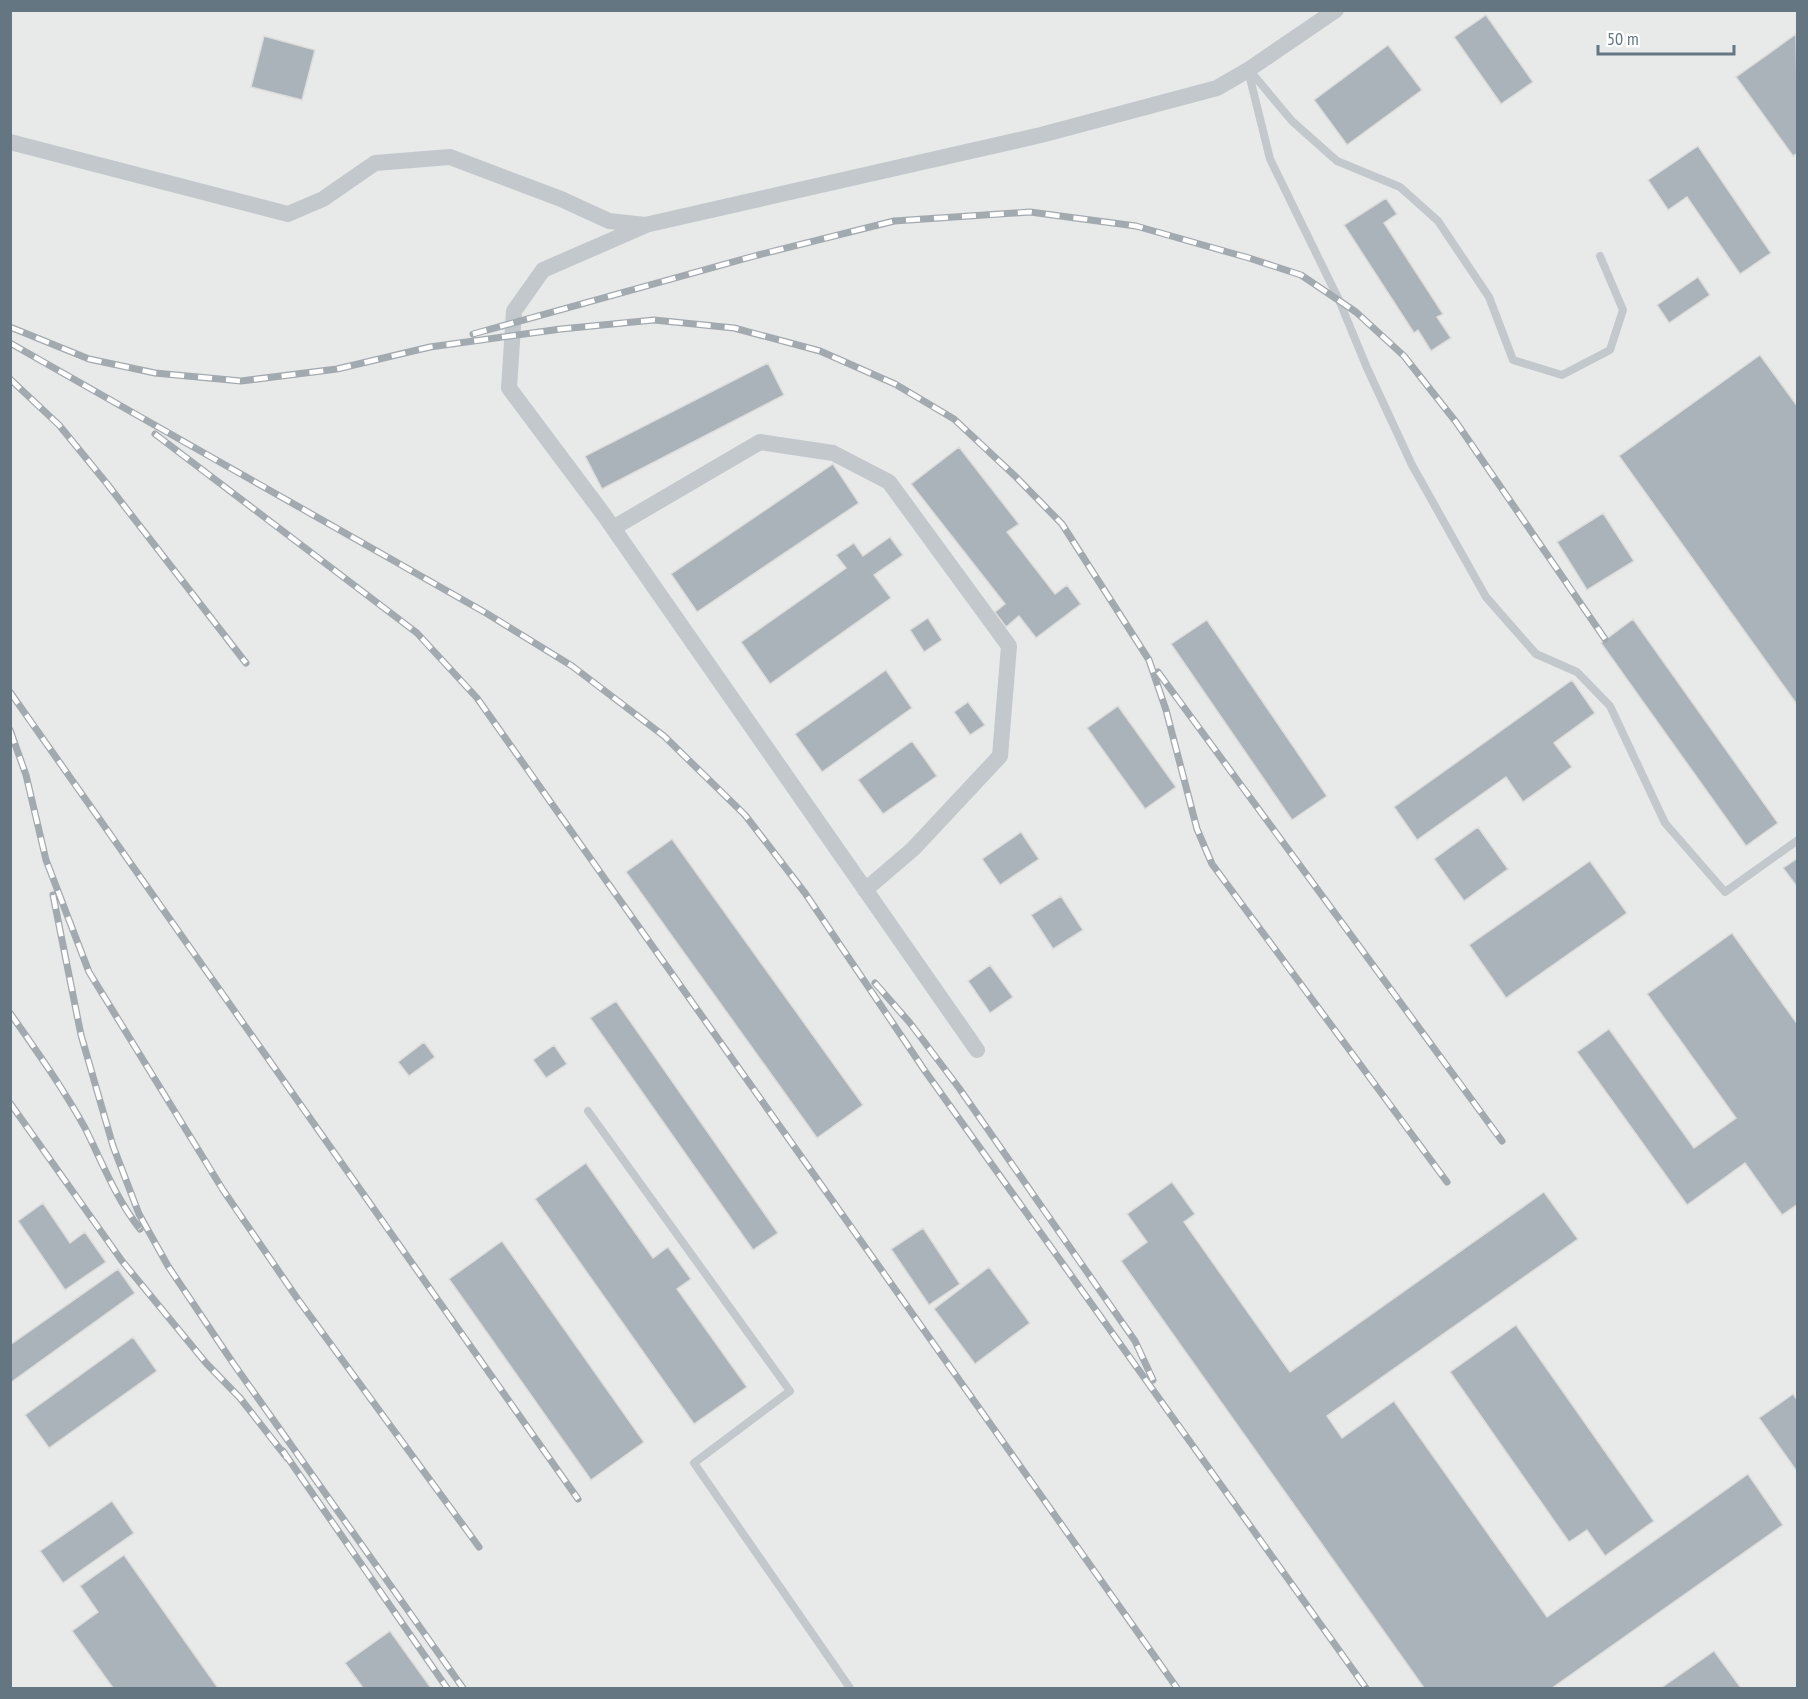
<svg xmlns="http://www.w3.org/2000/svg" width="1808" height="1699" viewBox="0 0 1808 1699" font-family="'PT Sans Narrow',sans-serif">
	<style>
		.built { fill: #e8e9e9 }
		.building { fill: #aab3b9; stroke: #dcdcda; stroke-width: 1.5 }
		.lines { fill: none; stroke-linecap: round; stroke-linejoin: round }
		.lane { stroke: #c3c8cc; stroke-width: 8 }
		.street { stroke: #c3c8cc; stroke-width: 16 }
		.rail-casing { stroke: #a2aab0; stroke-width: 7 }
		.rail { stroke: #fff; stroke-width: 4.5; stroke-dasharray: 14; stroke-linecap: butt }
	</style>
	<rect width="100%" height="100%" fill="#fafaf8"/>
	<path class="built" d="M11,11h1786v1677h-1786z"/>
	<path class="building" d="M1486,15l47,67 -32,22 -47,-67z
		M1796,34l2,119 -5,3 -57,-79z
		M264,36l51,14 -13,50 -51,-13z
		M1388,45l34,45 -75,55 -33,-45z
		M1698,146l73,107 -31,21 -53,-77 -19,13 -20,-30z
		M1386,198l11,16 -13,9 59,91 -6,3 14,21 -20,13 -13,-21 -4,3 -70,-108z
		M1698,277l12,18 -41,28 -12,-18z
		M1760,355l38,52v299l-179,-250z
		M768,363l16,32 -182,94 -17,-33z
		M959,447l60,77 -12,8 48,62 12,-9 14,19 -45,34 -17,-22 -13,11 -11,-15 10,-8 -94,-120z
		M833,464l26,39 -162,109 -26,-38z
		M1603,513l31,48 -47,29 -30,-48z
		M890,537l13,18 -29,20 17,23 -121,86 -29,-42 105,-74 -10,-13 18,-12 9,13z
		M928,618l14,22 -18,12 -14,-22z
		M1633,619l145,204 -32,23 -145,-203z
		M1207,620l120,176 -35,24 -121,-176z
		M886,670l26,38 -90,64 -27,-38z
		M1572,680l23,33 -41,30 18,24 -49,35 -17,-25 -89,63 -23,-33z
		M968,702l17,23 -15,10 -16,-23z
		M1118,706l58,81 -31,22 -58,-81z
		M912,741l25,35 -54,38 -25,-34z
		M1478,827l30,42 -44,32 -30,-42z
		M1021,832l18,27 -39,26 -18,-26z
		M672,839l191,266 -46,33 -191,-266z
		M1798,858v30l-15,-20z
		M1590,861l37,52 -121,85 -37,-53z
		M1061,896l22,34 -30,19 -22,-34z
		M1732,933l66,92v179l-16,11 -37,-52 -58,42 -110,-153 32,-23 85,119 42,-30 -89,-124z
		M990,965l23,32 -23,16 -22,-32z
		M616,1001l162,232 -25,17 -163,-232z
		M424,1042l11,15 -26,19 -11,-14z
		M554,1045l13,19 -21,14 -13,-18z
		M586,1163l67,95 15,-11 23,32 -14,10 70,98 -53,37 -159,-225z
		M1172,1182l23,32 -11,8 106,150 254,-180 34,47 -251,177 15,22 52,-37 153,216 201,-143 35,51 -231,163h-128l-303,-427 26,-19 -20,-28z
		M43,1203l27,40 15,-11 21,30 -41,28 -47,-69z
		M923,1228l37,56 -31,21 -38,-56z
		M502,1241l142,201 -53,38 -142,-201z
		M989,1267l41,56 -55,41 -41,-55z
		M118,1269l17,24 -125,90v-38z
		M1516,1325l138,196 -49,35 -18,-26 -18,12 -119,-170z
		M133,1337l24,34 -108,77 -24,-33z
		M1793,1394l5,7v72l-39,-55z
		M112,1501l22,32 -71,50 -23,-32z
		M124,1555l94,133h-105l-41,-57 26,-19 -18,-26z
		M390,1631l41,57h-68l-18,-25z
		M1714,1651l27,37h-80z"/>
	<g class="lines">
		<path class="lane" d="M1248,70l22,89 69,141 28,68 45,97 74,132 50,57 41,18 33,34 55,117 60,69 73,-52
			M1251,72l41,49 45,40 63,26 38,34 51,76 24,63 49,15 48,-25 13,-40 -23,-54
			M588,1111l202,280 -96,72 156,225"/>
		<path class="street" d="M10,142l278,72 35,-15 52,-36 75,-6 111,42 48,22 36,4 396,-90 176,-47 31,-18 88,-60
			M644,226l-101,44 -29,41 -5,77 95,127 373,535
			M613,528l147,-86 73,11 56,29 120,164 -9,110 -87,93 -48,41"/>
		<defs>
			<path id="rail" d="M10,327l79,32 66,14 86,8 96,-12 93,-22 131,-18 93,-9 80,8 86,23 75,33 59,35 62,58 46,47 87,136 17,50 31,119 15,35 235,318
				M473,334l285,-79 136,-34 136,-9 106,14 113,32 52,17 55,37 48,44 52,66 149,217
				M10,343l476,270 86,53 92,70 81,79 60,78 120,178 441,617
				M10,379l49,46 49,60 138,178
				M155,434l262,199 60,65 700,990
				M1158,672l344,469
				M10,692l568,807
				M10,730l16,45 20,85 43,112 134,218 74,108 182,249
				M53,895l28,140 32,111 26,68 29,52 65,97 230,325
				M875,983l35,40 49,65 176,253 18,39
				M10,1013c26,37 53,75 75,115 17,34 31,71 55,101
				M10,1103l112,158 84,102 34,35 47,60
				M283,1451l164,237"/>
		</defs>
		<use href="#rail" class="rail-casing"/>
		<use href="#rail" class="rail"/>
	</g>
	<rect width="1808" height="1699" fill="none" stroke="#657683" stroke-width="24"/>
	<path d="M1598 45v9h136v-9" fill="none" stroke="#657683" stroke-width="3"/>
	<text x="1607" y="45" font-size="18" fill="#657683" stroke="#ffffff" stroke-width="4.5" paint-order="stroke">50 m</text>
</svg>
